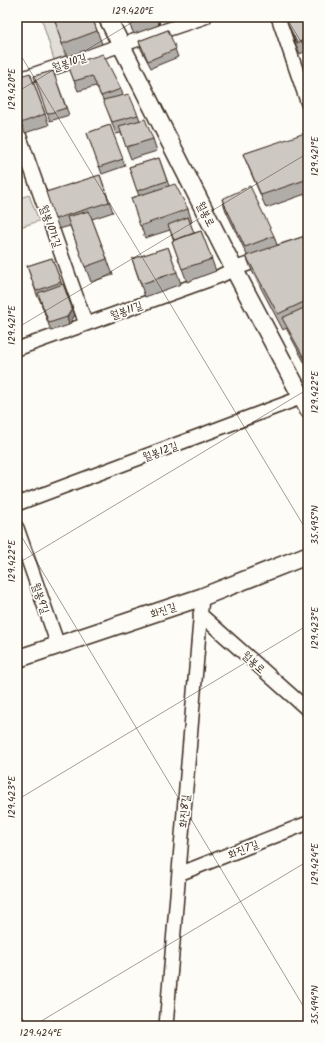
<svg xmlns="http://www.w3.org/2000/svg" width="325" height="1043" viewBox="0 0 325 1043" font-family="Kalam,'Poor Story',sans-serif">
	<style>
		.green { fill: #e1ded7; stroke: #8e847a }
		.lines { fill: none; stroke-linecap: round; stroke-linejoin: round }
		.minor-casing { stroke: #3b2a1e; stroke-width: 16 }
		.tertiary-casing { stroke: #3b2a1e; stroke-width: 20 }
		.minor { stroke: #fdfcf7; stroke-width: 13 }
		.tertiary { stroke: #fdfcf7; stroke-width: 17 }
		.wall { fill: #b0aca7; stroke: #3b2a1e }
		.shaded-wall { fill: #908c88; stroke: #3b2a1e }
		.building { fill: #cdc8c2; stroke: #3b2a1e }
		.ticks { fill: none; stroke: #3b2a1e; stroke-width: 1; stroke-opacity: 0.45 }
		.labels { text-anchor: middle; stroke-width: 3.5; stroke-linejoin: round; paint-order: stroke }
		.street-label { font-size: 11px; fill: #3b2a1e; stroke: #fdfcf7 }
		.neatline { fill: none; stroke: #3b2a1e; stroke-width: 1.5 }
		.ticks-label { font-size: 10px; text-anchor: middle; fill: #3b2a1e }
	</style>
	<rect width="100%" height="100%" fill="#fdfcf7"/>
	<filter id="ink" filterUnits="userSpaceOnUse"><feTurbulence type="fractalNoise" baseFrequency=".025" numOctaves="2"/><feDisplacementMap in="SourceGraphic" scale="8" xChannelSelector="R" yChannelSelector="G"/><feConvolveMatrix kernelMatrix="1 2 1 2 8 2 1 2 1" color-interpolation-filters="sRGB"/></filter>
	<g filter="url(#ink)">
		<path class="green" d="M41,17h52l1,2 -36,12 8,28 -11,4z
			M29,195l10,26 -22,7v-29z"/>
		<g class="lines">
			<defs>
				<path id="minor" d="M278,17l30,87
					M17,80l188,-63
					M17,129l69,195
					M17,349l203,-73 14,-7 31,-11
					M17,504l291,-109
					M17,528l41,117
					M200,614l108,96
					M179,874l129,-51
					M166,1026l36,-429"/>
				<path id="tertiary" d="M107,17l127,252 74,140
					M17,659l185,-62 106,-42"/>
			</defs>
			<use href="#minor" class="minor-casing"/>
			<use href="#tertiary" class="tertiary-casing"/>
			<use href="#minor" class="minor"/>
			<use href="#tertiary" class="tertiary"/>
		</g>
		<path class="wall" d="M92,17l10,27 -35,13 -5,-13z
			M126,17h34l-1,8 -25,9z
			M286,17h22v33l-8,4 -9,-22z
			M168,30l10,27 -27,11 -10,-19 -2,-8z
			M68,65l53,24 2,6 15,20 2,5 13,19 4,12 -26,8 -10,-26 -5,1 -10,-28 -10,-20 -18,5z
			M53,71l16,44 -19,6 -16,-45z
			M30,73l19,52 -24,8 -8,-21z
			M110,125l15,41 -23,8 -15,-41z
			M308,133v60l-42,15 -18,-42 -5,-12z
			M159,158l10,28 19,23 4,13 -2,1 4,10 7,-2 15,40 -29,11 -15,-41h2l-4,-11 -25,8 -14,-40 8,-2 -10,-29z
			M100,175l13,37 -21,7 21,56 -22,7 -21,-56 -11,3 -13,-37z
			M222,199l52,37 3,9 31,-10v134l-22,-41 -3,2 -31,-59 -6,-15 1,-1 -21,-44z
			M168,247l13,37 -36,13 -13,-38z
			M52,258l10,27 13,30 -6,10 -18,6 -12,-33h-1l-11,-32z"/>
		<path class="shaded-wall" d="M156,17h4l-1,8z
			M72,308l3,7 -6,10 -2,-8z"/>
		<path class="building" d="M66,17h26l5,14 -35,13 -7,-23z
			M127,17h16l-14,5z
			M286,17h12l-10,5z
			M298,17h10v21l-11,5 -10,-21z
			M168,30l8,19 -28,12 -9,-20z
			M103,54l18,35 -20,7 -9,-20 -18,5 -6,-16z
			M308,67v16l-5,-14z
			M53,71l13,37 -19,6 -13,-38z
			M30,73l15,41 -24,9 -4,-11v-35z
			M129,94l9,21 -26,7 -9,-22z
			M145,119l8,20 -27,8 -7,-21z
			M110,125l13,34 -24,8 -12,-34z
			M308,132v47l-47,16 -18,-41z
			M159,158l8,23 -30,10 -8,-24z
			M100,175l9,27 -54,17 -9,-27z
			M175,184l13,25 -48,17 -9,-28z
			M250,186l24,50 -29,11 -23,-48z
			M89,211l18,48 -22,8 -18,-50z
			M188,217l6,16 -20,7 -6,-15z
			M201,231l11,28 -30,10 -10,-28z
			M308,235v65l-30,14 -32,-58z
			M168,247l9,25 -36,12 -9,-25z
			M52,258l9,24 -25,9 -9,-25z
			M63,284l9,24 -5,9 -18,6 -11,-30z
			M308,306v59l-26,-47z"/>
	</g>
	<path class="ticks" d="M286,17l22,36M17,49l291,484M17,92l124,-75M17,328l291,-175M17,529l291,485M17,564l291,-175M17,800l291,-175M17,1010l10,16M33,1026l275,-165"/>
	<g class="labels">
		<g class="street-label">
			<text transform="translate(69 62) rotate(-19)" y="4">월봉10길</text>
			<text transform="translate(206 214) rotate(63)" y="4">월봉로</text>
			<text transform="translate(51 226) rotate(70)" y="4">월봉10가길</text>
			<text transform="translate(126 310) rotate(-20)" y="4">월봉11길</text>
			<text transform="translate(160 451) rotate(-20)" y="4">월봉12길</text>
			<text transform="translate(41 598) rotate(71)" y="4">월봉9길</text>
			<text transform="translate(163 610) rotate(-19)" y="4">화진길</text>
			<text transform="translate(254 662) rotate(42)" y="4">월봉로</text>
			<text transform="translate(184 811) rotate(-85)" y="4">화진8길</text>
			<text transform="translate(243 849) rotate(-22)" y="4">화진7길</text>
		</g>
	</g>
	<rect width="325" height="1043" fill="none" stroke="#fdfcf7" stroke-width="44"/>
	<rect x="22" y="22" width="281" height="999" class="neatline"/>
	<g class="ticks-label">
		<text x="133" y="14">129.420°E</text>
		<text transform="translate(11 89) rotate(-90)" y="4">129.420°E</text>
		<text transform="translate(314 156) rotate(-90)" y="4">129.421°E</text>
		<text transform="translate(11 325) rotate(-90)" y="4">129.421°E</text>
		<text transform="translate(314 392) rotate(-90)" y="4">129.422°E</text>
		<text transform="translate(314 525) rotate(-90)" y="4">35.495°N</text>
		<text transform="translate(11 561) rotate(-90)" y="4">129.422°E</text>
		<text transform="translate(314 628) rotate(-90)" y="4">129.423°E</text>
		<text transform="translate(11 797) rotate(-90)" y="4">129.423°E</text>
		<text transform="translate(314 864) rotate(-90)" y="4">129.424°E</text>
		<text transform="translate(314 1005) rotate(-90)" y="4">35.494°N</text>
		<text x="41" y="1036">129.424°E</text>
	</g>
</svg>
